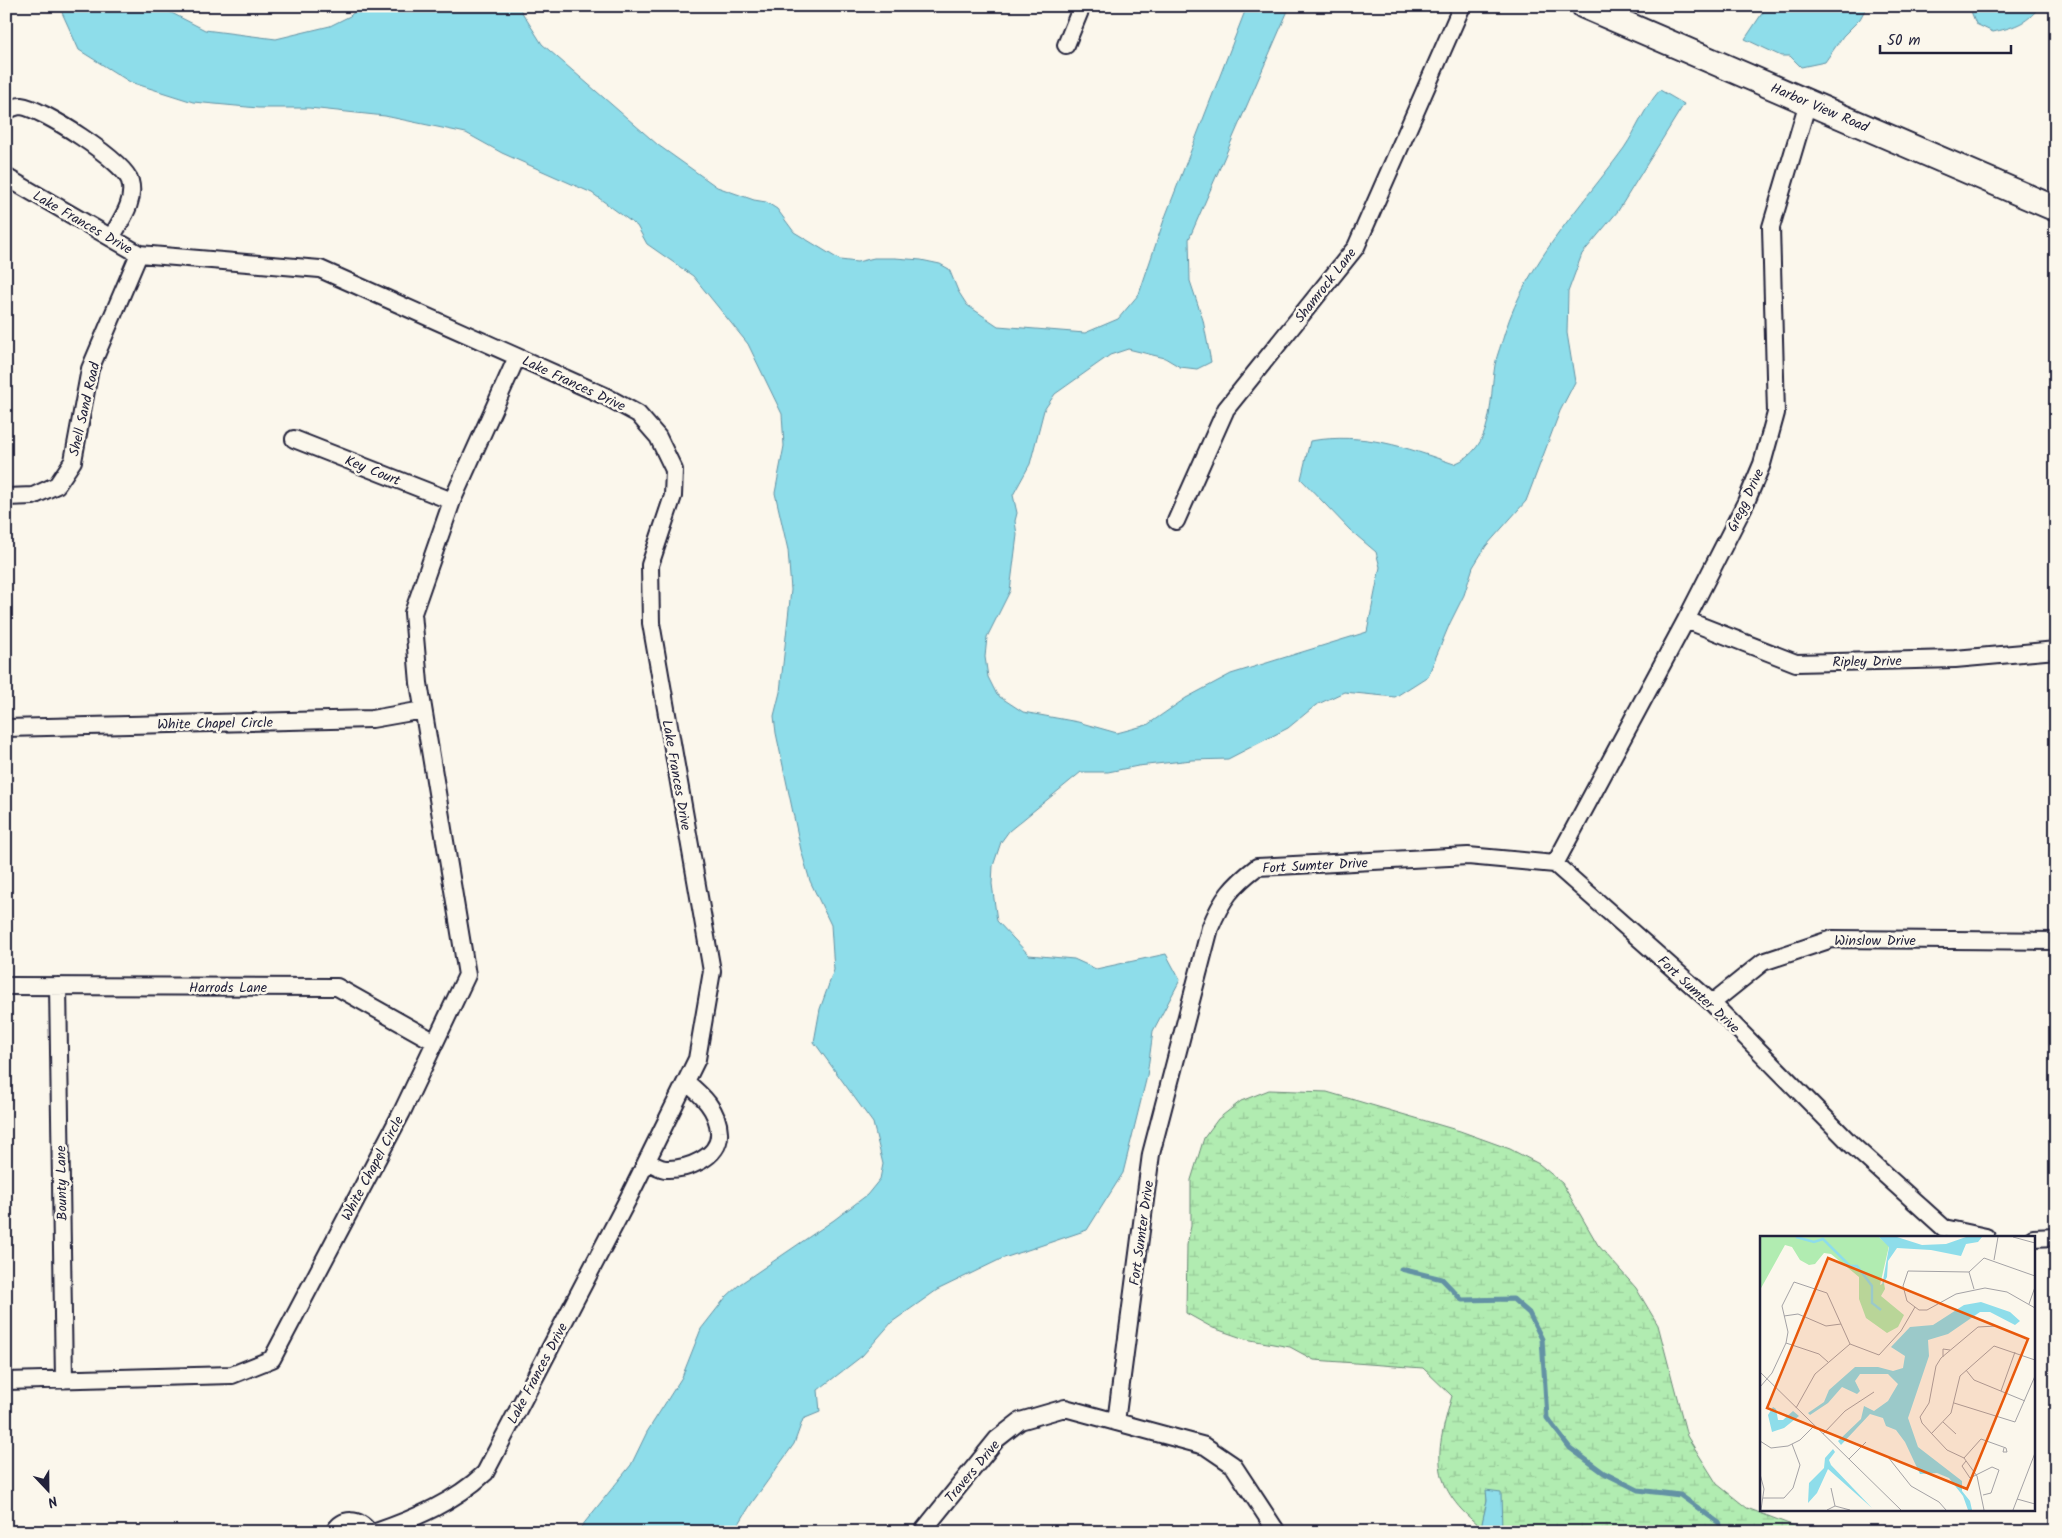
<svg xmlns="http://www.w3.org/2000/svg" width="2062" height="1538" viewBox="0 0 2062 1538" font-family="Kalam,sans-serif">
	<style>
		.wetland { fill: url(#wetland-marsh); stroke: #6a8776 }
		.water { fill: #8eddea; stroke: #6392a4 }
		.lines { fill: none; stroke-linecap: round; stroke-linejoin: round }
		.stream { stroke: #6392a4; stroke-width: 5 }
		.street-casing { stroke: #22223b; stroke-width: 20 }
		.secondary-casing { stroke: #22223b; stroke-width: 28 }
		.street { stroke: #fbf7ec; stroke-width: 16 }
		.secondary { stroke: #fbf7ec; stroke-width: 24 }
		.labels { text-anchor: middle; stroke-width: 5; stroke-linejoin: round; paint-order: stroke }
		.street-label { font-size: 14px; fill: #22223b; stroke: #fbf7ec }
		.inset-river { fill: none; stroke: #8eddea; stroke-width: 2.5 }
		.inset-road { fill: none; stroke: #a4a2a5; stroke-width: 1 }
		.view { fill: #e8590c; fill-opacity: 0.15; stroke: #e8590c; stroke-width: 2.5 }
		.inset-edge { fill: none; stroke: #22223b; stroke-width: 2.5 }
	</style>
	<defs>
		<pattern id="wetland-marsh" width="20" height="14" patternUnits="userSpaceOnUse" patternTransform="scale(1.25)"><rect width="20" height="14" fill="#b1ecb1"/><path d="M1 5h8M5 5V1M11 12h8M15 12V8" fill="none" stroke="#98ca99"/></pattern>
	</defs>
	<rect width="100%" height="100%" fill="#fbf7ec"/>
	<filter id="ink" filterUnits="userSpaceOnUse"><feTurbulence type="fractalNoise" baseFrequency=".02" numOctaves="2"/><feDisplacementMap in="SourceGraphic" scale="10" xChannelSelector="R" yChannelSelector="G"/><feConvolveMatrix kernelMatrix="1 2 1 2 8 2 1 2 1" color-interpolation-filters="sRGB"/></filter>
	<g filter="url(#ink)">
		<path class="wetland" d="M1269,1090l58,2 133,39 50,18 29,15 23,19 36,62 38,43 22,37 29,111 30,48 30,24 55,21 15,3h-315l-15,-41v10l-5,24h-4c-50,-41 -42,-73 -26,-129l-29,-28 -109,-8 -24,-13 -45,-8 -32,-11 -27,-15 1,-68 4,-19v-46l13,-42 14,-19 23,-18z"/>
		<path class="water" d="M59,6h99l47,24 71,9 54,-13 20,-10 11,-10h157l24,38 116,101 59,42 37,13 12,2 11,7 17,23 46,28 17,2 17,-4h21l26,2 19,4 9,5 9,22 9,14 31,21 87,7 33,-14 21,-25 25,-74 83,-214h43l-101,233 1,42 13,39 8,42 -14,7 -17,-2 -15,-9 -37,-9 -18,6 -55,39 -11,16 -14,54 -17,31 4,18 -2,8 2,14 -7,56 -23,46 -2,20 3,20 9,18 26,17 55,10 39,11 30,-8 39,-27 45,-24 136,-42 13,-65 -4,-15 -26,-22 -49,-51 9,-38c54,-9 95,6 144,23 41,-16 35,-63 41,-99 2,-11 7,-22 10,-33 22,-70 76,-125 119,-184 13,-19 20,-40 36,-58l24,14 -66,107 -36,43 -14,38 -1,41 8,49 -15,29 -34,90 -40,45 -13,21 -9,28 -14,28 -22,53 -33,21 -51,-5 -28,13 -28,23 -60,31 -36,1 -54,6 -30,6h-27l-72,59 -8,11 -8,24 -1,18 5,37 32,34 45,4 22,10 70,-15 14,26 -27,51 -6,45 -24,97 -36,57 -86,29 -64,31 -45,32 -30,34 -44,34 2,22 -17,7 -9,25 -43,60 -17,28h-157l54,-67 16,-33 35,-55 19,-48 25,-32 14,-13 94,-64 33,-25 13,-16 3,-15 -10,-41 -59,-81 6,-33 14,-39 -3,-45 -21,-44 -9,-31 -25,-117 -2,-17 6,-24 11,-102 -3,-40 -13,-57 9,-47 -2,-32 -34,-70 -55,-68 -46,-32 -10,-18 -45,-33 -90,-40 -36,-20 -81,-17 -76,-8h-51l-65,-6 -63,-20 -51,-32z
			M1767,6h100l-7,13 -17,17 -18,26 -24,5 -11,-11h-9l-36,-17z
			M1969,6h69v2c-11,16 -27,20 -45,24l-17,-8z
			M1486,1490l15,2 1,40h-22l7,-31z"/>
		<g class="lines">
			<path class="stream" d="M1401,1269l41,10 20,21 51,-1 16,14 13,26 5,79 23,30 34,25 34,17 42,5 39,28 5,9"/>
			<defs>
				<path id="street" d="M1066,45l16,-39
					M6,111c4,-2 10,-5 15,-5 21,2 103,55 109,75 6,21 -10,40 -19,57
					M6,177l133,77 181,15 285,127 33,18 20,23 16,33 -1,26 -23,69 1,58 61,348 -15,88 -69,140 -143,274c-31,29 -69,45 -109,59
					M294,439l158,62
					M6,497l27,-1 24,-11 16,-24 17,-92 49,-115
					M1176,521l50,-112 130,-162 106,-241
					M1686,620l110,43 159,-4 101,-9
					M6,728l366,-9 51,-9
					M1555,864l131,-244 60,-118 16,-38 14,-51 -5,-186 37,-125
					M6,986l331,1 98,55
					M58,986l6,394
					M1712,1003l51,-41 69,-23 224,2
					M647,1161c5,3 12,7 18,8 21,1 56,-11 54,-37 -1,-22 -17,-37 -33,-50
					M2033,1238l23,-1
					M6,1381l226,-6 40,-16 130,-247 65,-137 -48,-292 -6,-70 39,-112 65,-144
					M1116,1422l35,-268 59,-226c12,-29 22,-42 47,-61l211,-11 87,8 157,139 140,142 92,83 42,9
					M334,1532c9,-15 25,-14 35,0
					M922,1532l75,-93 23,-18 45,-13 140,38 28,19 44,67"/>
				<path id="secondary" d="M1584,6l472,203"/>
			</defs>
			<use href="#street" class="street-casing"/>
			<use href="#secondary" class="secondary-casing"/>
			<use href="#street" class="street"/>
			<use href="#secondary" class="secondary"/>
		</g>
	</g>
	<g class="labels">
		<g class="street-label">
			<text transform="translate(1820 107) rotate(23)" y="5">Harbor View Road</text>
			<text transform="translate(83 222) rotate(30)" y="5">Lake Frances Drive</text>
			<text transform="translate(1325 285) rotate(-52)" y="5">Shamrock Lane</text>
			<text transform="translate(574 383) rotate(25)" y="5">Lake Frances Drive</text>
			<text transform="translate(84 409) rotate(-77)" y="5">Shell Sand Road</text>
			<text transform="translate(373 470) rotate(22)" y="5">Key Court</text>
			<text transform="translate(1745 500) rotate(-65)" y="5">Gregg Drive</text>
			<text transform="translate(1867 661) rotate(-1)" y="5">Ripley Drive</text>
			<text transform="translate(215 723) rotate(-1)" y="5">White Chapel Circle</text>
			<text transform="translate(677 775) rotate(80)" y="5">Lake Frances Drive</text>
			<text transform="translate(1315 865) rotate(-3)" y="5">Fort Sumter Drive</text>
			<text x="1875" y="945">Winslow Drive</text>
			<text x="228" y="992">Harrods Lane</text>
			<text transform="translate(1699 994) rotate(43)" y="5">Fort Sumter Drive</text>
			<text transform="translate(372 1168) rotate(-62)" y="5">White Chapel Circle</text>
			<text transform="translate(61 1183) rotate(-91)" y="5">Bounty Lane</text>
			<text transform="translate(1141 1233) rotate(-82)" y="5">Fort Sumter Drive</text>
			<text transform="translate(537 1373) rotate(-62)" y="5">Lake Frances Drive</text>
			<text transform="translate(972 1471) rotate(-50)" y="5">Travers Drive</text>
		</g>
	</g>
	<g transform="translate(1760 1236)">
		<rect width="275" height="275" fill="#fbf7ec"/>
		<path d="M0,1h119l10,9 -9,39 4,-2 1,6 -4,7 23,19 -6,12 -11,6 -21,-15 -7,-19v-22l-28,-23 -7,-1 -9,11 -6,1 -9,-5 -8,-13 -7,-2 -25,45z" fill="#b1ecb1"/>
		<path d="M119,1h18l25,8 24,-1 20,-7h16l-4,5 -12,2 -5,12 -30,-6 -34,-2 -9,13 -1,16 -5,9 7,-39zM221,66l29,10 10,9 -5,4 -25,-13h-10l-32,22 -20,6 1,16 -21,62 10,29 44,34v10l8,10 2,9h-4l-5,-14 -14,-18 -12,-5 -17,1 -15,-32 -9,-12 -10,-4 -3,-8 -13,-4 -29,31 -3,-4 23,-22 3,-13 10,5 14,-10 10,-17 -10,-10h-28l-5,7 5,10 -3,3 -15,-7 -14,16 -18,12 -2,-2 16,-11 5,-12 26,-23h23l15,4 10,-3 2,-12 -14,-9 19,-20 23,-2 31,-20zM13,171l3,2 2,11h5l10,-9 6,5 -15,12 -12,4 -4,-17zM73,213l2,3 -6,8 2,5 41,43 -44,-39 -11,24 -9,10 1,-20 15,-15 1,-10z" fill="#8eddea"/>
		<path class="inset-river" d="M36,1l18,5 9,-3 27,27h7l15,20v17l9,7"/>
		<path class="inset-road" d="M253,1l22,6M234,24l4,-23M209,36l5,17M275,40l-51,-18 -15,14 -61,-1 -5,15 4,15 12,9h8l29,-16 29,-6 22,4 28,16M269,68l6,-17M24,80l14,-2 28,12 15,-2M26,107l33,11 9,8M183,121v-8l7,1M206,134l8,10 51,21M0,136l141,138M0,151l12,-14 14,-30 2,-11 -6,-26 12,-24 33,11 23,51 29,11 22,-24 14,-24M241,155l14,-39M194,167l61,19 20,-46M36,172l19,-34 35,-30M183,186l13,12M63,198l22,-23 29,-19M171,198l20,-21 9,-37 34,-30 41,14M0,205l11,7 17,-2 12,-6 14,-14M128,221l23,29 28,16 7,8M204,222l17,-19 25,9 1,4h-4l1,-4M89,223l17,-17M206,225l-4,5 8,12 22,-11 7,3 -8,23 -8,2M0,238l4,15 -3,21M71,252l4,18M3,262h21l9,-10 7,-23 -8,-21M257,263l18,5M67,274l8,-4 15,4M224,274l-7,-34 -13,-18 -17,-8 -15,-16 -10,-11 -2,-6 9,-14 7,-37 5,-8 37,-31 18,-1 -4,-1M253,274l22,-57"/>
		<path class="view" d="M68,22l200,81 -61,150 -200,-81z"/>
		<rect width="275" height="275" class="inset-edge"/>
	</g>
	<rect width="2062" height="1538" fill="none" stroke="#fbf7ec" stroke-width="25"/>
	<rect x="12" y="12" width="2037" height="1513" fill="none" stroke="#22223b" stroke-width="2" filter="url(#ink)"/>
	<g transform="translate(48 1490) rotate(158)" stroke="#fbf7ec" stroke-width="4" paint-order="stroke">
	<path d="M0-4L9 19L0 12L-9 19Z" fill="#22223b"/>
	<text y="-8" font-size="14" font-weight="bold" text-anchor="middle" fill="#22223b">N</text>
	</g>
	<path d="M1880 45v8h131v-8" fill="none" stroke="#22223b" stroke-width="2.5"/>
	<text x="1887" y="45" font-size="15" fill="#22223b" stroke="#fbf7ec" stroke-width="4" paint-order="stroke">50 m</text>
</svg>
